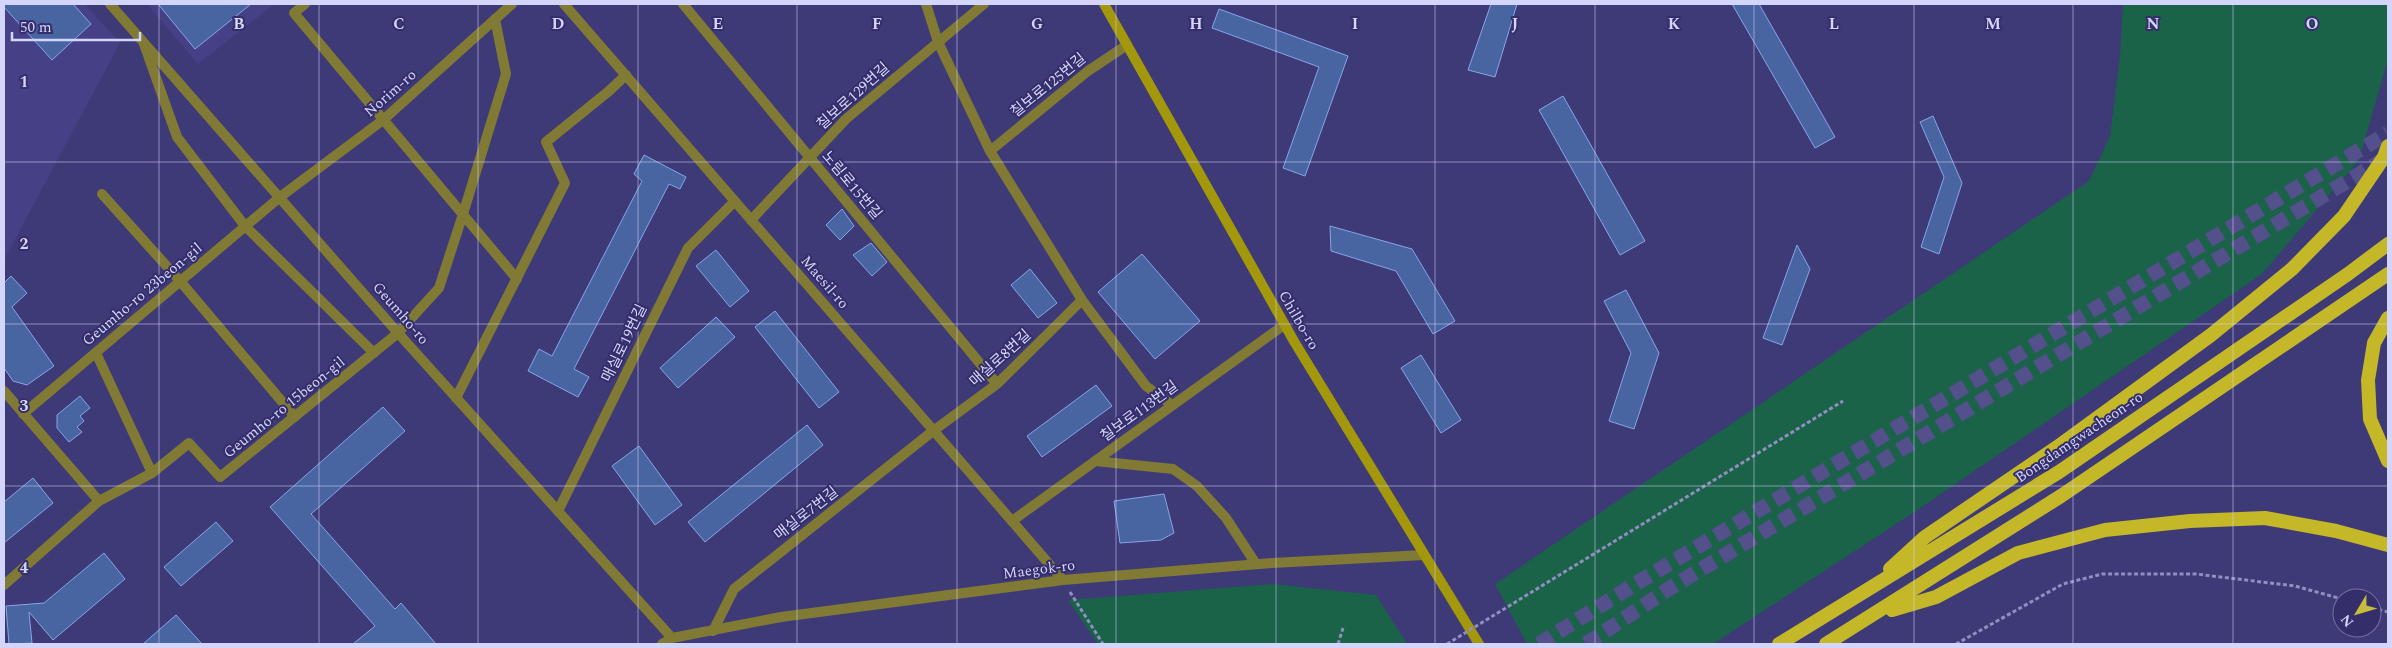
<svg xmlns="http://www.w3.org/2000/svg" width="2392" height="648" viewBox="0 0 2392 648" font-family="Spectral,'Noto Sans KR',serif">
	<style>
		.built { fill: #464186 }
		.green { fill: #1a6248 }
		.building { fill: #4864a1; stroke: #87a6e8 }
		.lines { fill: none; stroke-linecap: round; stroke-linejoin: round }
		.motorway-tunnel { stroke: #54508b; stroke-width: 15; stroke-dasharray: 15 8; stroke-linecap: butt }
		.path { stroke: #908fbf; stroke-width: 3; stroke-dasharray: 4 2.5; stroke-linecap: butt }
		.service { stroke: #807a34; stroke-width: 10 }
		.minor { stroke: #807a34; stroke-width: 10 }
		.tertiary { stroke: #807a34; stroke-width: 10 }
		.secondary { stroke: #a3970b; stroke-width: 10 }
		.trunk { stroke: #c4b828; stroke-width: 14 }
		.path-bridge { stroke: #908fbf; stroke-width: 3; stroke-dasharray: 4 2.5; stroke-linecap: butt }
		.grid { fill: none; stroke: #d4d5fa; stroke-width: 1; stroke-opacity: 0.55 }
		.labels { text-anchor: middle; stroke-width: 4; stroke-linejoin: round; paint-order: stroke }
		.street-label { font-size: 15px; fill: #d4d5fa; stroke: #342e6b }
		.grid-label { font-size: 16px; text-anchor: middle; font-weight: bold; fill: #d4d5fa; stroke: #342e6b; stroke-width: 4; stroke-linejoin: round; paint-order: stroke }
	</style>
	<rect width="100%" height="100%" fill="#3e3977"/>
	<path class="built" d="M4,4h81l35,39 -116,217z
		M147,4h127l-76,60z"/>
	<path class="green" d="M2123,4h265v55l-29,101 -97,114 -346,237 -203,133h-186l-32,-60 594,-403 21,-45 10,-81z
		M1273,584l103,11 31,49h-309l-30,-44z"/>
	<path class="building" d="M4,4h69l18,20 -39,36 -48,-53z
		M158,4h93l-56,45z
		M1491,4h26l-22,73 -27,-7z
		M1732,4h27l76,133 -20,11z
		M1219,9l129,47 -43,120 -22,-8 36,-101 -107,-39z
		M1563,96l82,145 -25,14 -81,-145z
		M1933,116l29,67 -23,71 -18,-7 23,-70 -24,-55z
		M644,155l42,22 -6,12 -11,-5 -95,185 15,8 -11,20 -50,-26 11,-22 13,7 90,-175 -8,-7z
		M842,209l12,17 -14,14 -14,-15z
		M1330,226l82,23 43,72 -22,13 -37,-63 -65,-20z
		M871,243l16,19 -15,14 -19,-21z
		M1797,245l13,24 -28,76 -19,-7z
		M716,250l33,41 -19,16 -34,-41z
		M1142,254l58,67 -45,38 -57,-67z
		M1030,269l27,34 -19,15 -27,-33z
		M11,276l16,17 -15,14 42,59 -27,19 -14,-4 -9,-13v-85z
		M1626,290l33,63 -25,76 -25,-8 22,-68 -27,-52z
		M775,311l64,81 -20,16 -64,-81z
		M716,317l19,20 -57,51 -18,-20z
		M1421,355l40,65 -20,13 -40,-65z
		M1096,385l16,21 -70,51 -15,-21z
		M80,396l10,12 -10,8 4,5 -7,6 5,5 -13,10 -12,-14v-13z
		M383,407l22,24 -94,83 84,95 6,-6 35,41h-83l22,-18 -105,-119z
		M807,425l16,20 -118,97 -17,-20z
		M639,446l43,59 -27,20 -43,-59z
		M33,478l20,25 -49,40v-41z
		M1164,494l10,39 -13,7 -41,3 -6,-42z
		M216,522l17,19 -52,45 -17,-19z
		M104,553l21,26 -72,61 -24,-28 3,31 -23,1 -3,-38 38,-3z
		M176,615l26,29h-59z"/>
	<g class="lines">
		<path class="motorway-tunnel" d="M1539,644l93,-58 756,-453
			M1586,644l84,-56 716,-430"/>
		<path class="path" d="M1070,592l33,52
			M2372,608l16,4
			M1338,644l5,-16
			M1956,644l107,-60 39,-10h94l99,12 47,13"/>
		<path class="service" d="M463,214l43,-140 -11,-55"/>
		<path class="minor" d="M305,4l-11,9 223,266
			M683,4l314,380
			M926,4l12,38 52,109 92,149 64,86 26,19
			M144,44l33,93 68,89 129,127
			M990,151l98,-80 39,-26
			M102,194l78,87 115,136
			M751,220l95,-101 138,-115
			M96,353l56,120
			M4,391l95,110
			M456,398l109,-215 -19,-41 63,-51 17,-16
			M23,414l257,-217 103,-77 129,-116
			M1095,461l78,8 24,17 29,32 30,46
			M558,511l130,-263 47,-47
			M1012,521l272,-196
			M4,585l95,-84 53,-28 37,-30 31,34 178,-144 41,-45 24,-74
			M713,631l21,-42 199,-158 64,-47 85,-84"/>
		<path class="tertiary" d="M110,4l288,329 274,305
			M564,4l499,576
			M662,644l10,-6 109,-21 282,-37 209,-17 152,-8"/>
		<path class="secondary" d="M1104,4l191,339 184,301"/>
		<path class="trunk" d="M2388,318l-14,25 -6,37 2,39 18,42
			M1890,569l35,-32 138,-94 148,-108 81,-66 52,-53 40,-59 4,-11
			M1892,610l44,-13 82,-44 87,-23 85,-9 75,-3 71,13 52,14
			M1779,644l280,-172 289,-198 40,-30
			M1826,644l235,-148 327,-222"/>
		<path class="path-bridge" d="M1447,644l396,-243"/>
	</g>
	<path class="grid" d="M159,4v640M319,4v640M478,4v640M638,4v640M797,4v640M957,4v640M1116,4v640M1276,4v640M1435,4v640M1595,4v640M1754,4v640M1914,4v640M2073,4v640M2233,4v640M4,162h2384M4,324h2384M4,486h2384"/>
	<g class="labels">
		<g class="street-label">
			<text transform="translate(1048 85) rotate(-39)" y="5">칠보로125번길</text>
			<text transform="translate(390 93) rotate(-41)" y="5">Norim-ro</text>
			<text transform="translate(853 96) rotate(-42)" y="5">칠보로129번길</text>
			<text transform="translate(852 185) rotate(50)" y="5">노림로15번길</text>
			<text transform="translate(825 282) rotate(49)" y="5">Maesil-ro</text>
			<text transform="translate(142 294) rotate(-40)" y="5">Geumho-ro 23beon-gil</text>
			<text transform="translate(401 313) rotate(49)" y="5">Geumho-ro</text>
			<text transform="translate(1299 320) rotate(60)" y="5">Chilbo-ro</text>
			<text transform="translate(624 343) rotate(-64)" y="5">매실로19번길</text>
			<text transform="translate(1000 358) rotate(-42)" y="5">매실로8번길</text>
			<text transform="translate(284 407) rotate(-39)" y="5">Geumho-ro 15beon-gil</text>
			<text transform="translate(1139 411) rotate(-36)" y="5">칠보로113번길</text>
			<text transform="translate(2079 437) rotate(-34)" y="5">Bongdamgwacheon-ro</text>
			<text transform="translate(806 513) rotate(-38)" y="5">매실로7번길</text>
			<text transform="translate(1039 569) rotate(-7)" y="5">Maegok-ro</text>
		</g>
	</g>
	<g class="grid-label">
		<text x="239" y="29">B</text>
		<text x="399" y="29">C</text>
		<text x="558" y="29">D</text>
		<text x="718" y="29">E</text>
		<text x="877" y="29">F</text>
		<text x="1037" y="29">G</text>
		<text x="1196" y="29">H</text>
		<text x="1355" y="29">I</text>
		<text x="1515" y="29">J</text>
		<text x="1674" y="29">K</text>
		<text x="1834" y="29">L</text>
		<text x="1993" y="29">M</text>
		<text x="2153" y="29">N</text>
		<text x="2312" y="29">O</text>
		<text x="24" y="87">1</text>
		<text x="24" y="249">2</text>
		<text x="24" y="411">3</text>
		<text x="24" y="573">4</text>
	</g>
	<rect width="2392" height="648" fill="none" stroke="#d4d5fa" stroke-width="10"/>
	<g transform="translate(2357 613) rotate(232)"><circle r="24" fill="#342e6b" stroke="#7471a4"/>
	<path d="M0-4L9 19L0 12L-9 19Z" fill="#c7bb3c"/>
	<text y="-8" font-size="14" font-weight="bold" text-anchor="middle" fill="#d4d5fa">N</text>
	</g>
	<path d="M12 32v8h128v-8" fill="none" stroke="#d4d5fa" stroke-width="2.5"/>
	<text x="20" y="32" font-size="15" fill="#d4d5fa" stroke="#342e6b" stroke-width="4" paint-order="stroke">50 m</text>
</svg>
